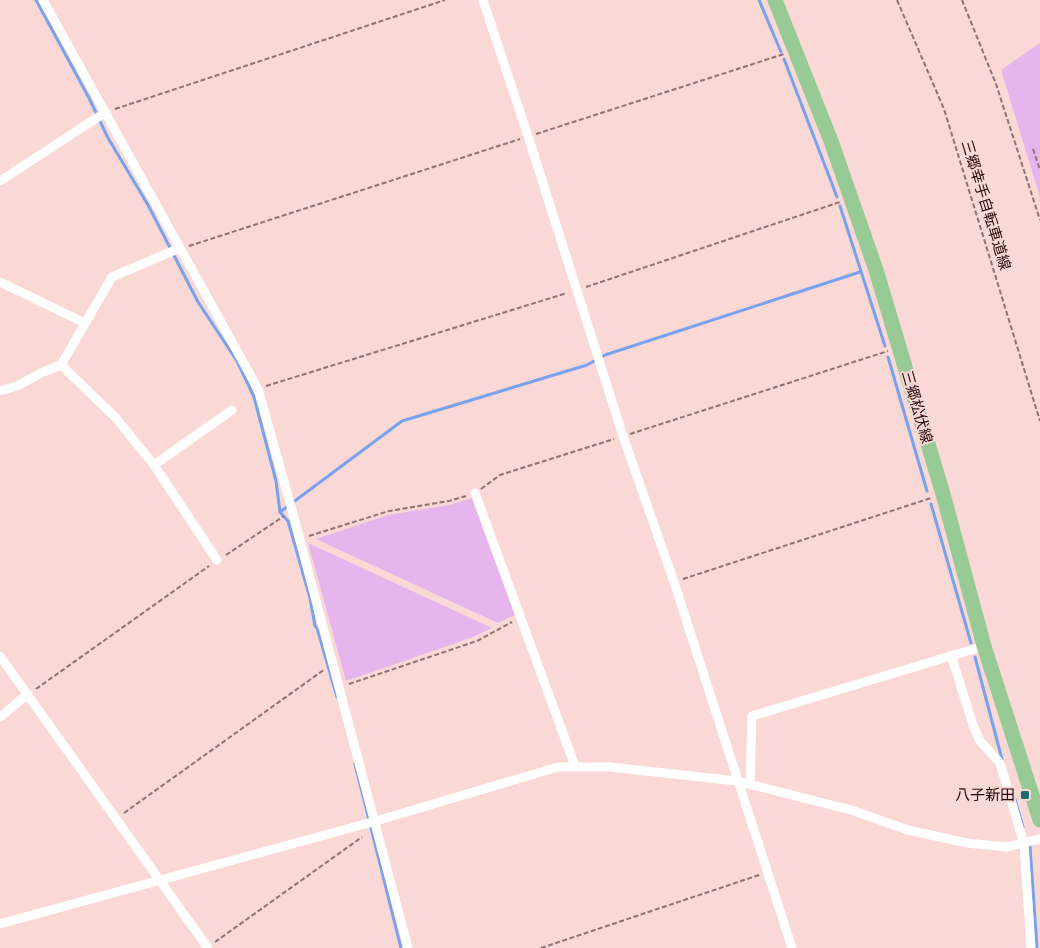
<svg xmlns="http://www.w3.org/2000/svg" width="1040" height="948" viewBox="0 0 1040 948" font-family="Literata,'Noto Sans JP',serif">
	<style>
		.green { fill: #e7b5ee }
		.lines { fill: none; stroke-linecap: round; stroke-linejoin: round }
		.stream { stroke: #78a1ee; stroke-width: 3 }
		.path { stroke: #907271; stroke-width: 2; stroke-dasharray: 5 2.5; stroke-linecap: butt }
		.street { stroke: #fff; stroke-width: 9 }
		.primary { stroke: #98ca95; stroke-width: 15 }
		.poi-dot { fill: #1f6b70; stroke: #f9d8d6; stroke-width: 2 }
		.labels { text-anchor: middle; stroke-width: 4; stroke-linejoin: round; paint-order: stroke }
		.street-label { font-size: 15px; fill: #250a0a; stroke: #f9d8d6 }
		.poi-label { font-size: 15px; fill: #250a0a; stroke: #f9d8d6; text-anchor: end }
	</style>
	<rect width="100%" height="100%" fill="#f9d8d6"/>
	<path class="green" d="M1040,43v154l-39,-127z
		M472,498l43,117 -17,8 -182,-84 72,-24 61,-10z
		M308,543l184,85 -19,9 -127,44z"/>
	<g class="lines">
		<path class="stream" d="M36,0l53,98 19,40 40,67 50,97 39,59 17,36 22,84 4,31 8,9 22,77 5,28 2,2 20,69
			M759,0l22,52
			M784,59l53,138
			M840,206l45,140
			M888,357l39,134
			M931,504l40,139
			M280,512l122,-91 185,-56 18,-10 255,-83
			M975,657l28,106
			M355,764l46,184
			M1015,799l8,28
			M1030,846l7,102"/>
		<path class="path" d="M897,0l47,109 96,312
			M962,0l34,84 44,136
			M115,109l330,-109
			M536,134l248,-80
			M1033,149l7,21
			M189,246l331,-107
			M586,287l254,-85
			M266,386l301,-93
			M630,434l258,-83
			M481,489l19,-14 114,-36
			M309,536l80,-25 60,-10 17,-5
			M226,555l58,-39
			M683,579l248,-81
			M349,684l128,-43 35,-19
			M36,689l173,-123
			M124,813l201,-144
			M215,942l147,-105
			M541,948l218,-73"/>
		<path class="street" d="M43,0l215,389 34,121 116,438
			M483,0l45,136 95,300 51,146 118,366
			M0,181l106,-69
			M0,282l85,41
			M61,365l55,53 38,47
			M0,391l17,-5 24,-13 20,-8 51,-88 68,-29
			M475,493l100,273
			M217,560l-63,-95 78,-55
			M951,655l22,70 7,16 20,22 24,81 7,104
			M0,656l208,292
			M0,717l28,-23
			M750,785l2,-69 232,-70
			M0,924l376,-103 182,-54h52l127,14 114,29 57,20 59,13 39,4 34,-8"/>
		<path class="primary" d="M775,0l56,141 45,129 67,224 41,152 56,174"/>
	</g>
	<rect class="poi-dot" x="1020" y="790" width="10" height="10" rx="2.5"/>
	<g class="labels">
		<g class="street-label">
			<text transform="translate(986 205) rotate(73)" y="5">三郷幸手自転車道線</text>
			<text transform="translate(917 407) rotate(74)" y="5">三郷松伏線</text>
		</g>
		<g class="poi-label">
			<text x="1015" y="800">八子新田</text>
		</g>
	</g>
</svg>
